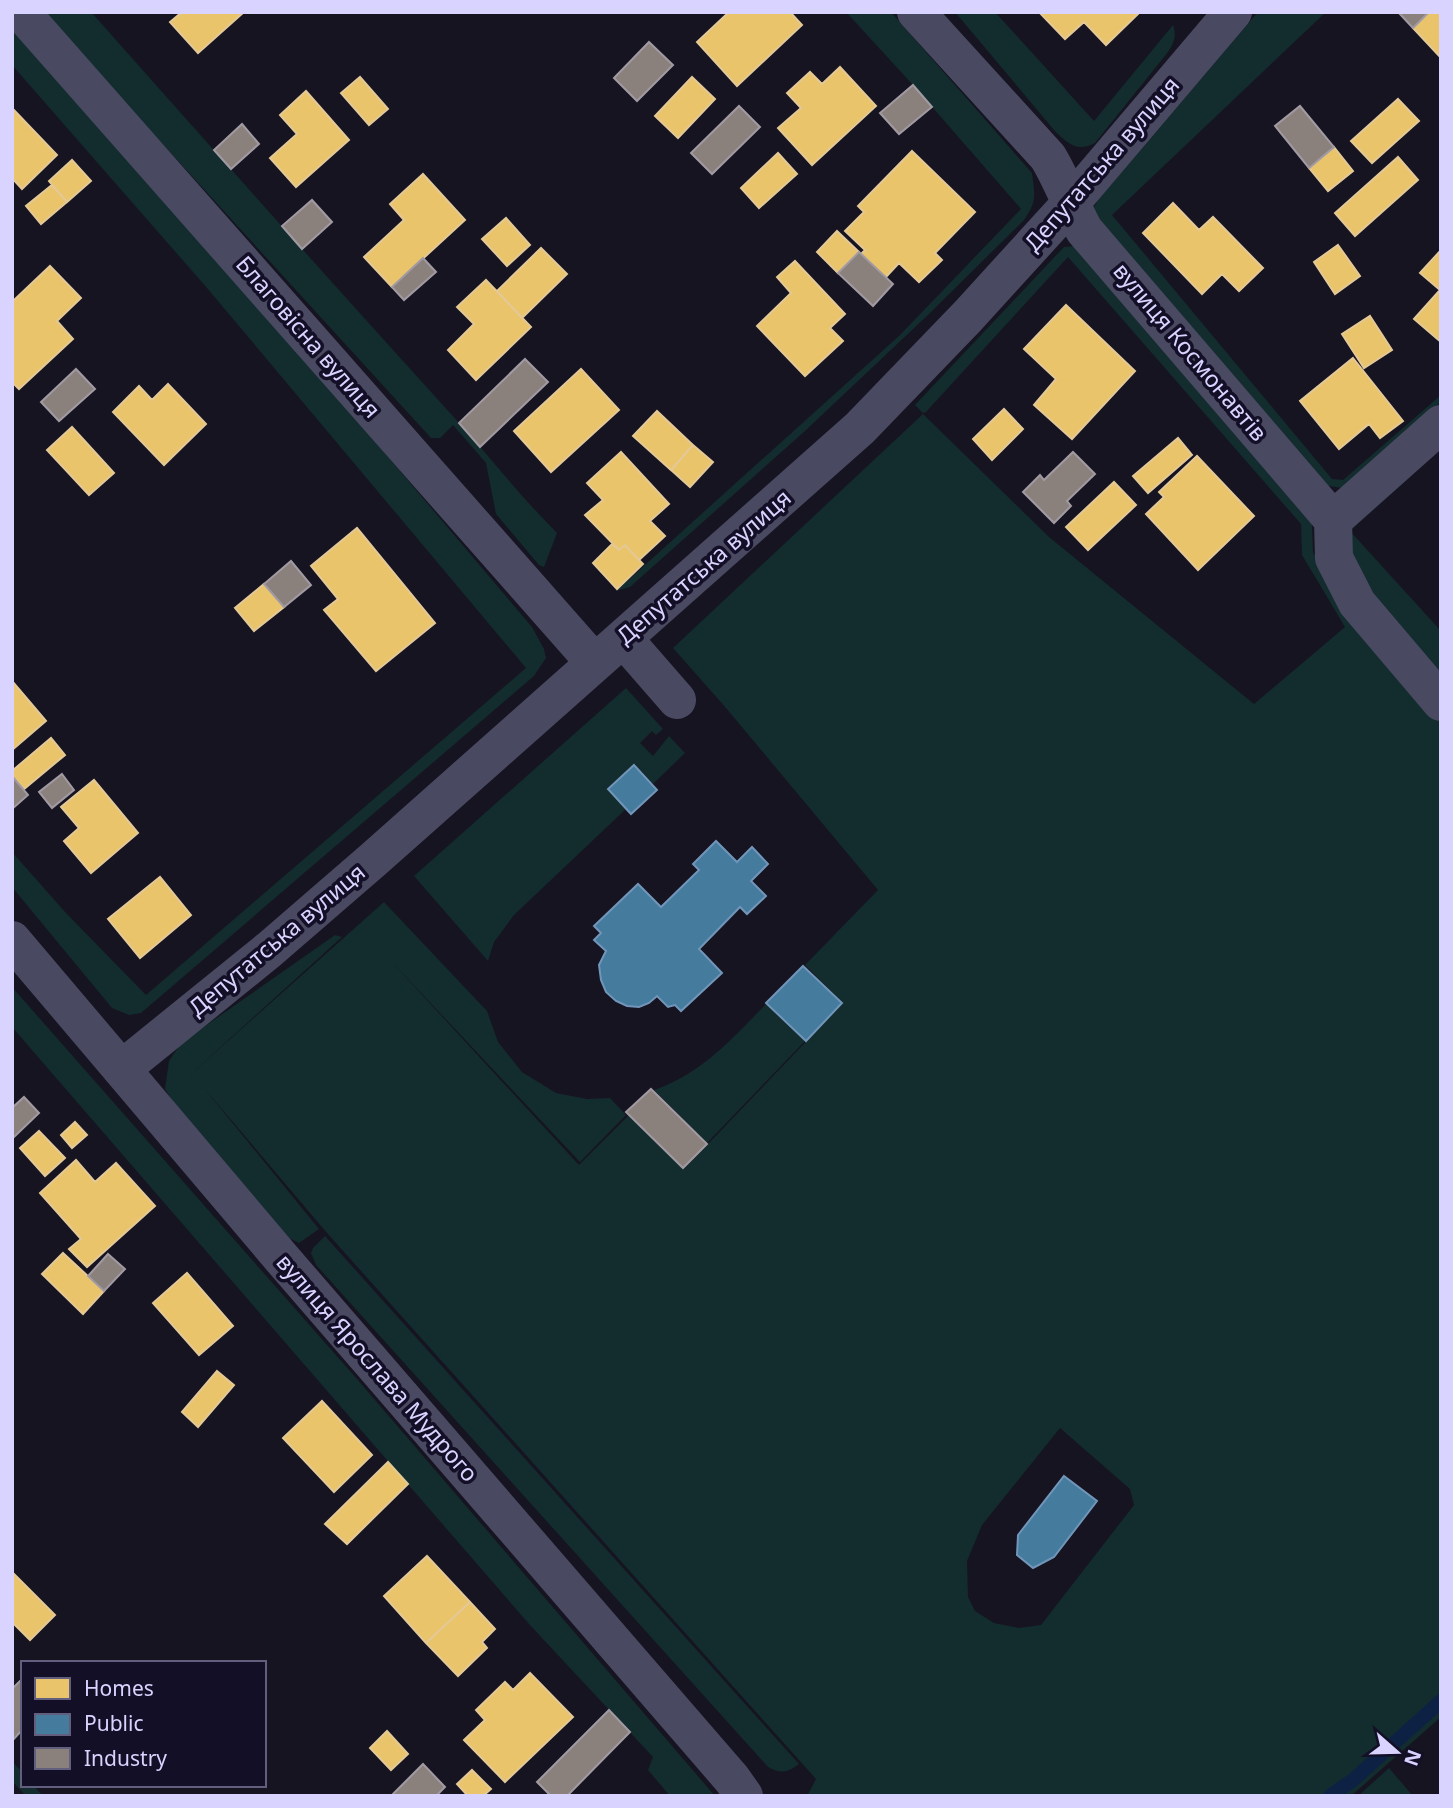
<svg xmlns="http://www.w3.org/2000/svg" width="1453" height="1808" viewBox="0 0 1453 1808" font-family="'Noto Sans',sans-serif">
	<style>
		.green { fill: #132c2d; fill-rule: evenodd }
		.homes { fill: #e9c46a; stroke: #e4c997; stroke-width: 2 }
		.public { fill: #457b9d; stroke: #7196ba; stroke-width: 2 }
		.industry { fill: #8a817c; stroke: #a29aa3; stroke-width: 2 }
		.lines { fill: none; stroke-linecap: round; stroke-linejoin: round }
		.stream { stroke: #0d2144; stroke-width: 14 }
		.minor { stroke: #4a4962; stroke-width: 38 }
		.labels { text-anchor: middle; stroke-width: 7; stroke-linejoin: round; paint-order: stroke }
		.street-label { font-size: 23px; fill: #d9d4ff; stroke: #130f26 }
	</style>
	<rect width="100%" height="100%" fill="#161421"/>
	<path class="green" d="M42,12l50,1c119,134 238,268 359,401 36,39 68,81 106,119l-13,34 -5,-2 -43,-51 -10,-51 -33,-38 -13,13h-9z
		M846,12h45l141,161c3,23 5,28 -8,47l-95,94 -124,117 -175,156 -14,4 284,-256 121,-126 -108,-124z
		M955,12h40l99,109 79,-96c4,11 1,18 -5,27l-73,91c-18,10 -28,0 -41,-13z
		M1258,12h68l-214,203 220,264 11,1 98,-85v7l-51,47 -49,39 -17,-3 -231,-269 1,-9 4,-7z
		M12,21l218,249 302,357 12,22 2,9 -12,18 -393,337 -12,2 -17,-7 -100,-121v-35l54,61 80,82 380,-327 -319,-380 -195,-223z
		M1075,246l237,278 1,28 41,67 87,105v993l-90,79h-544l9,-17 -489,-546 -123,-145 115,141 -20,14 -10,-5 -115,-135 -9,-14 4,-28 12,-18 154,-108 7,2 -151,137 193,-172 103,109 11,31 24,30 34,21 31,6 23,-1 16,17 -46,47 -189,-201 188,204 50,-50 55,54 159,-166 -38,-38 73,-75 -152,-182 -53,-60 250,-234 126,123 205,167 91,-77 -43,-72 -1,-31 -233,-267 -142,155 -3,1 -8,-8 149,-158zM1060,1428l70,61 4,16 -93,120 -22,3 -25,-5 -19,-12 -7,-14 -1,-36 15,-36z
		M1441,449l-91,82 91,100v52l-69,-81 -31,-76z
		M626,688l37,41 -7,6 -4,-4 -12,12 13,13 16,-20 16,17 -32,31 -18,-20 -28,25 19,20 -112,106 -20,27 -6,19 -74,-85z
		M12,987l345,392 358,417h-45l-22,-26 5,-13 -124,-133 -517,-597z
		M766,1004l39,37 -98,102 -53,-53c47,-16 78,-51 112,-86z
		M325,1236l474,528c-12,9 -18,10 -31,3l-452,-502 -5,-12 2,-5z
		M12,1761l11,12v12h10l10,11h-17l-14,-15z
		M1389,1768l24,28h-55z"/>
	<path class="homes" d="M182,12h62l-46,41 -28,-31z
		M729,12h61l12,13 -65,61 -40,-44z
		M1039,12h101l-34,33 -22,-23 -19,17z
		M1429,12h12v46l-28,-30z
		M840,67l36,39 -64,59 -34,-37 23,-20 -14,-15 23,-21 12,12z
		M360,77l28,32 -19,16 -28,-32z
		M692,77l23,22 -37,39 -23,-22z
		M306,91l43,49 -53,47 -26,-29 27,-24 -17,-19z
		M1398,99l21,22 -47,42 -21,-22z
		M12,108l45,47 -35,34 -10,-11z
		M1334,147l19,24 -25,20 -19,-23z
		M912,151l63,61 -40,41 7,7 -23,22 -20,-19 -14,15 -24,-24 4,-4 -20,-19 19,-19 -6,-6z
		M778,153l19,21 -38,34 -18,-20z
		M1398,157l20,23 -63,56 -20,-23z
		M72,160l19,21 -24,21 -18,-21z
		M423,174l42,46 -73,67 -28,-30 40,-37 -14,-16z
		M52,185l15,17 -26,22 -15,-18z
		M1173,203l26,27 14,-13 50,51 -24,23 -17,-17 -20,20 -59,-61z
		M506,218l24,27 -23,21 -25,-27z
		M837,231l22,21 -21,21 -21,-21z
		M1338,245l22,31 -25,18 -21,-32z
		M541,248l26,26 -45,44 -25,-27z
		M1441,250v92l-27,-23 26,-29 -20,-17z
		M795,261l50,53 -15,14 13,13 -38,35 -48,-50 34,-33 -14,-16z
		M50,266l31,32 -24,23 16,18 -54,50 -7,-7v-80z
		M486,280l45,47 -55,53 -28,-30 26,-26 -17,-17z
		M1066,305l69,66 -63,68 -38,-34 22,-26 -32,-30z
		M1370,316l22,34 -28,18 -22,-34z
		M1353,358l50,63 -23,17 -11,-14 -30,25 -39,-48z
		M581,369l38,41 -68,62 -37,-41z
		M168,384l38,40 -42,41 -51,-53 26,-26 13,14z
		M1004,409l19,20 -31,31 -19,-21z
		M657,411l36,34 -22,25 -38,-34z
		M72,427l42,46 -25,22 -42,-45z
		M1178,438l14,17 -44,38 -15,-17z
		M693,445l20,17 -23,25 -19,-17z
		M621,452l48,52 -19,17 15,15 -26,24 -14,-15 -6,5 -34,-35 18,-15 -16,-17z
		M1197,456l57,60 -56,54 -52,-56 18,-17 -5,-5z
		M1114,482l22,23 -48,45 -22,-23z
		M357,528l78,95 -59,48 -52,-61 14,-11 -27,-33z
		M612,544l7,6 6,-5 18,19 -26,25 -24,-26z
		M264,584l20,23 -30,24 -19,-23z
		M12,681l34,40 -34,29z
		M51,738l14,17 -41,34 -12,-13v-5z
		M94,780l44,53 -47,40 -27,-32 15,-13 -18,-21z
		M160,877l31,38 -51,43 -32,-39z
		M75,1122l12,13 -15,13 -11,-13z
		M39,1131l26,27 -20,18 -25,-28z
		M76,1160l19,22 21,-19 39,43 -68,61 -18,-18 12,-10 -41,-46z
		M63,1253l41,38 -21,23 -41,-40z
		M187,1273l46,53 -34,29 -46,-52z
		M217,1371l17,14 -36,42 -16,-15z
		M322,1401l50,54 -38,37 -51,-54z
		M388,1462l20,22 -61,60 -22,-20z
		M427,1556l43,46 -44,41 -42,-47z
		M12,1572l43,43 -25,25 -18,-18z
		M470,1602l25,27 -13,13 5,6 -29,28 -32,-33z
		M530,1673l43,44 -68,65 -41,-42 21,-20 -9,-10 29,-28 8,8z
		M387,1731l21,23 -17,16 -21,-22z
		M472,1770l19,19 -8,7h-15l-11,-12z"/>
	<path class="public" d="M634,765l23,25 -26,24 -23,-25z
		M716,841l21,21 15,-15 16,17 -17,17 15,15 -19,18 -7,-7 -41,42 23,24 -41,38 -6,-6 -7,2 -11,-11 -8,7 -10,4 -12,-1 -11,-5 -10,-9 -5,-12 -2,-15 7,-14 -12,-11 7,-7 -7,-7 44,-42 23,23 38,-37 -6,-6z
		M803,966l39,37 -36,38 -40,-38z
		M1064,1476l33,25 -43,56 -21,11 -16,-13 1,-20z"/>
	<path class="industry" d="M1398,12h31l-16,16z
		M649,42l24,23 -36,36 -23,-23z
		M913,85l19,22 -33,27 -19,-21z
		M739,106l21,21 -48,47 -21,-21z
		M1300,106l34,41 -25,21 -34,-42z
		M242,124l17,20 -28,25 -17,-19z
		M312,200l20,22 -30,27 -20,-23z
		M859,252l34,32 -20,22 -35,-33z
		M423,258l13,14 -32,28 -12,-13z
		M525,359l23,23 -68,65 -21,-24z
		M76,369l19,20 -36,32 -18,-19z
		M1073,452l22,22 -28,27 4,5 -17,17 -31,-31 17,-17 4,5z
		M291,561l20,24 -27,22 -20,-23z
		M62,774l12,16 -22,18 -13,-16z
		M12,776l16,19 -16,14z
		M651,1089l56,55 -24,24 -57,-56z
		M24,1097l15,16 -27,26v-31z
		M108,1254l17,15 -21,22 -16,-15z
		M22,1679l1,50 -11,12v-52z
		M609,1710l21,22 -63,64h-16l-14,-14z
		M423,1764l22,23 -9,9h-45z"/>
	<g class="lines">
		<path class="stream" d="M1330,1796l23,-16 88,-79"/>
		<path class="minor" d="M21,12l574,651
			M916,12l132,145c14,23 23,49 36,73l249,290 1,38 23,45 84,99
			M1333,520l108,-96
			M623,638l54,62
			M12,940l272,321 448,518 12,17
			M123,1068l147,-119 104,-90 486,-431 108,-112 102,-112 163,-192"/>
	</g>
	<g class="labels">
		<g class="street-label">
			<text transform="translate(1102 164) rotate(-49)" y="8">Депутатська вулиця</text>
			<text transform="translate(308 337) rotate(49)" y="8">Благовісна вулиця</text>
			<text transform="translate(1190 352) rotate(50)" y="8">вулиця Космонавтів</text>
			<text transform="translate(704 567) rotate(-41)" y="8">Депутатська вулиця</text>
			<text transform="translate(277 940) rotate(-40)" y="8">Депутатська вулиця</text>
			<text transform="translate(377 1368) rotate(49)" y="8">вулиця Ярослава Мудрого</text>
		</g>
	</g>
	<rect width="1453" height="1808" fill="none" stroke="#d9d4ff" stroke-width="28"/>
	<rect x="21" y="1661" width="245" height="126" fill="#130f26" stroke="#625e7d" stroke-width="2"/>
	<rect x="35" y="1678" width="35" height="21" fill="#e9c46a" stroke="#625e7d" stroke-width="2"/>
	<text x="84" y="1696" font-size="21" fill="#d9d4ff">Homes</text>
	<rect x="35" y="1714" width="35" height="21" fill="#457b9d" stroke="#625e7d" stroke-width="2"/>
	<text x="84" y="1731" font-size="21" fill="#d9d4ff">Public</text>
	<rect x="35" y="1748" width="35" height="21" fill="#8a817c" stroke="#625e7d" stroke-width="2"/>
	<text x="84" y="1766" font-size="21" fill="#d9d4ff">Industry</text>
	<g transform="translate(1397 1752) rotate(110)" stroke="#130f26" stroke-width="5" paint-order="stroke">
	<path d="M0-5L12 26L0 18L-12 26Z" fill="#d9d4ff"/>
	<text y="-10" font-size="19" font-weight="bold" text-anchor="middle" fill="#d9d4ff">N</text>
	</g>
</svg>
